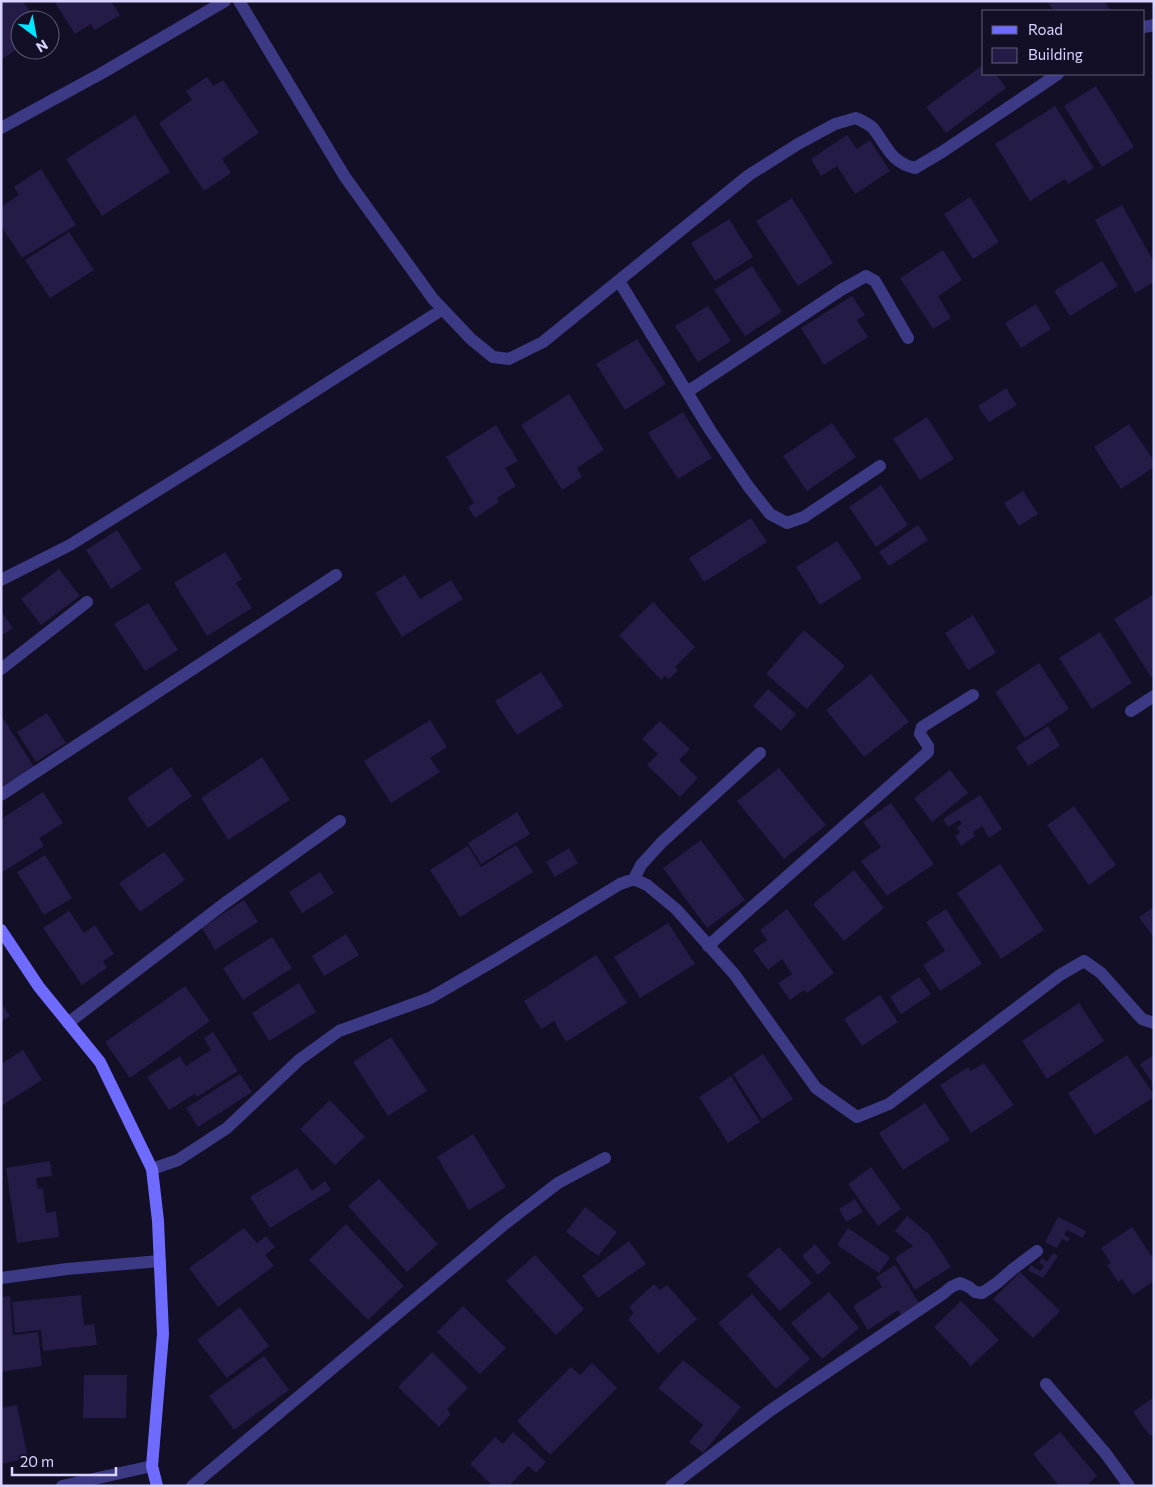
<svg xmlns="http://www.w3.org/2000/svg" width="1155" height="1487" viewBox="0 0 1155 1487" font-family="Commissioner,sans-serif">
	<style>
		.building { fill: #241b47 }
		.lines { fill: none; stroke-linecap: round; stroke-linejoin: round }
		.lane { stroke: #3d3a85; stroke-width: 12 }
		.street { stroke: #3d3a85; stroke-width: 12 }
		.secondary { stroke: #6f6bff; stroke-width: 12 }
	</style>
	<rect width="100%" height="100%" fill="#130f26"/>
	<path class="building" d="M1,1h22l13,19h-16v27l-19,13z
		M54,1h57l9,14 -25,15 -4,-6 -16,10z
		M1047,1h57l7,10h-57z
		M984,64v10h12l10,14 -60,45 -20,-26z
		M207,77l6,9 10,-6 36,53 -37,26 9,14 -27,18 -45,-68 33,-23 -6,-9z
		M1096,86l38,61 -32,20 -38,-61z
		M1055,106l39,62 -26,16 -3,-5 -35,22 -35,-57z
		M135,115l35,57 -68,44 -36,-57z
		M847,135l10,14 13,-9 20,31 -35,23 -18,-28 -16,10 -10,-17z
		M41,169l35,56 -54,33 -21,-32v-19l18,-12 -5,-8z
		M970,197l29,45 -26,17 -29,-45z
		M792,198l41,65 -35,23 -42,-65z
		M1122,205l32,57v20l-19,11 -40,-73z
		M729,219l24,38 -38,24 -24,-38z
		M69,232l25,38 -44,28 -25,-38z
		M943,250l19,30 -24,16 13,22 -18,11 -33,-51z
		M1102,261l16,25 -48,30 -16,-25z
		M752,266l30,46 -37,24 -31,-46z
		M852,296l13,19 -8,5 11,17 -44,28 -23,-37z
		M1036,304l15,25 -30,19 -16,-25z
		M708,306l23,35 -33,21 -23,-36z
		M637,339l29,45 -41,26 -29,-46z
		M1006,388l11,17 -28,17 -11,-16z
		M569,394l35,56 -27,18 5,9 -20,13 -41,-65z
		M683,412l29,46 -34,21 -30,-46z
		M927,417l27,42 -34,21 -27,-41z
		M832,423l24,34 -49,34 -24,-35z
		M1129,424l25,37v6l-33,22 -27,-42z
		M496,425l22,36 -13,7 11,18 -19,12 2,4 -24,16 -7,-11 6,-4 -28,-46z
		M881,485l27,40 -32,22 -27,-40z
		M1023,491l15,23 -19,12 -15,-23z
		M751,518l16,24 -63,40 -15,-24z
		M918,525l10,15 -39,26 -10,-14z
		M117,530l25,39 -31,20 -25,-39z
		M837,541l25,37 -42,27 -24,-38z
		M225,552l17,27 -6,4 16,25 -45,28 -33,-53z
		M59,569l21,27 -39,29 -20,-26z
		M405,575l15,24 31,-19 12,19 -61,38 -27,-44z
		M1154,594v81l-3,2 -37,-58z
		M653,602l42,45 -20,20 3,3 -9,9 -4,-3 -4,4 -42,-45z
		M148,603l30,47 -33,21 -31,-47z
		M1,611l12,17 -12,8z
		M973,615l23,38 -28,17 -23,-37z
		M804,630l41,36 -38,43 -41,-35z
		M1100,632l32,51 -40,26 -33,-51z
		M1039,663l30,46 -44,29 -30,-46z
		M541,672l22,34 -46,29 -22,-34z
		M871,674l38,48 -45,35 -38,-47z
		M768,689l28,25 -15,17 -28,-25z
		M47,713l19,30 -30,19 -19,-30z
		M1,715l33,52 -33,21z
		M430,720l17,27 -17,11 10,14 -49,31 -27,-42z
		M660,721l30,28 -11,11 19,18 -18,19 -33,-32 11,-11 -16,-15z
		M1048,726l12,20 -32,20 -12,-19z
		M262,757l28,43 -62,40 -27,-42z
		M171,767l21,29 -44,32 -21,-30z
		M779,768l47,57 -42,34 -47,-58z
		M950,770l18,23 -36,29 -18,-24z
		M43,792l20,31 -24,15 5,8 -43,27v-54z
		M980,795l22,34 -13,9 -7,-12 -9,6 2,4 -14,10 -6,-10 5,-4 -4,-4 6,-4 -3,-4 -11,7 -5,-8z
		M891,803l43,61 -47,32 -26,-35 20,-14 -18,-25z
		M1074,806l42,59 -27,20 -42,-60z
		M517,812l13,22 -49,30 -13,-21z
		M701,840l44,60 -38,28 -44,-60z
		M516,845l17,27 -73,45 -30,-47 38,-24 13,21z
		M569,848l9,15 -23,14 -9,-15z
		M164,852l21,28 -45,32 -21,-29z
		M45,855l27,43 -28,17 -27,-43z
		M1000,864l44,66 -43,29 -44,-66z
		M854,870l30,38 -40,33 -31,-37z
		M320,872l14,21 -32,20 -13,-21z
		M244,900l14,22 -43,28 -13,-22z
		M1154,907v31l-15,-21z
		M787,909l47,64 -27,20 -3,-3 -14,10 -12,-17 14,-9 -10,-15 -14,11 -15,-20 14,-10 -7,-10z
		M946,909l36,55 -42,27 -17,-26 22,-14 -19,-29z
		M69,911l15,22 11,-8 19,29 -11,7 4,7 -25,17 -39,-57z
		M668,923l27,41 -55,34 -26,-41z
		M346,934l13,21 -35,21 -12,-20z
		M272,937l20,31 -49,32 -20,-32z
		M596,955l31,48 -61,39 -12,-21 -13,8 -17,-28z
		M919,977l12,17 -30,20 -11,-17z
		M299,983l17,29 -47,29 -17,-28z
		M185,986l25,35 -80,57 -25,-36z
		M880,995l18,27 -36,24 -18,-27z
		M1,1003l9,13 -9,5z
		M1079,1003l25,38 -57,38 -25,-38z
		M213,1032l25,39 -41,26 -2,-3 -26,16 -22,-33 33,-21 6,10 25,-16 -7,-12z
		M391,1037l36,54 -39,25 -35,-54z
		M23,1050l19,30 -41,26v-42z
		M763,1054l30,45 -31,20 -29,-45z
		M1127,1055l27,40v2l-59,38 -27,-42z
		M1154,1055v30l-14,-21z
		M984,1063l30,42 -43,28 -31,-48 28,-18 3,4z
		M240,1074l12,18 -54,35 -12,-19z
		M731,1076l29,46 -32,21 -29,-46z
		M330,1100l35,37 -30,28 -35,-36z
		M925,1103l25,37 -47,30 -24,-37z
		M473,1134l33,53 -37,23 -32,-53z
		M50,1161l2,15 -16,2 2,11 5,-1 3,25 10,-2 3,26 -42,6 -11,-75z
		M871,1167l30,42 -23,17 -30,-42z
		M297,1168l15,23 13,-10 6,9 -61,38 -20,-31z
		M379,1179l59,65 -31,28 -59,-66z
		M855,1199l8,13 -17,10 -7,-13z
		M585,1207l32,25 -19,24 -32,-24z
		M907,1216l23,19 21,32 -36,23 -20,-32 18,-12 -18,-15z
		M1058,1217l28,14 -3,7 -16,-8 -3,5 6,3 -2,4 -6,-3 -5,9 -12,-6z
		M346,1224l58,62 -36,34 -59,-60z
		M1132,1227l22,33v21l-21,14 -11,-16 -4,3 -11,-17 4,-2 -10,-15z
		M244,1228l13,15 9,-7 9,11 -10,8 9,11 -56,41 -29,-39z
		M848,1228l42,29 -11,16 -42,-28z
		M629,1241l17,23 -48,34 -16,-22z
		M815,1244l16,19 -13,12 -16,-19z
		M779,1247l33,36 -32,28 -33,-36z
		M1053,1253l5,3 -15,22 -15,-8 3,-5 9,6 4,-5 -5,-4 3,-4 5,4z
		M535,1255l49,54 -28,26 -50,-54z
		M895,1265l24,38 -18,12 -3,-5 -30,20 -15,-24 29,-19 -6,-10z
		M1020,1272l40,39 -27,27 -40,-39z
		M654,1284l6,6 7,-5 30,34 -39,35 -30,-35 6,-6 -5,-6z
		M829,1292l30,36 -37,31 -31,-36z
		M752,1294l58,65 -34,30 -58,-66z
		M81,1295l3,30 10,-1 3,21 -54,6 -2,-21 -26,3 -3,-31z
		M10,1296l3,39 25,-3 4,34 -41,6v-75z
		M961,1301l38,39 -28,26 -37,-39z
		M463,1306l43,42 -26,26 -43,-42z
		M240,1307l29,39 -42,32 -30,-38z
		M432,1352l36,36 -21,21 4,5 -12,13 -41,-40z
		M264,1356l25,34 -55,40 -25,-34z
		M683,1360l58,47 -38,46 -14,-11 14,-17 -45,-37z
		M592,1363l25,25 -67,67 -33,-34 54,-54 9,8z
		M84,1375h43l-1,43h-43z
		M1154,1397v36l-4,3 -17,-24z
		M17,1405l11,53 -27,6v-56z
		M513,1432l33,30 -10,11 -8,-7 -19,20h-16l-23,-22 25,-27 8,7z
		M1060,1432l37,44 -11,10h-27l-26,-32z"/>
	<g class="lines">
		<path class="lane" d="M1046,1384l60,70 23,32"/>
		<path class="street" d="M239,1l106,176 88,122 38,40 22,18 16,2 34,-17 206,-167 49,-31 37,-20 21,-6c6,3 13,6 17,10 14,18 18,35 42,40l27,-16 116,-78
			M1144,27l10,-2
			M1,128l101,-55 123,-72
			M619,281l91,149 38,56 22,28 17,9 17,-6 76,-51
			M687,392l154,-102 25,-14 9,5 33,57
			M1,580l69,-35 159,-99 214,-137
			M1,669l86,-67
			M1131,711l23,-15
			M1,795l335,-220
			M634,879l7,-14 21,-23 98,-89
			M708,946l220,-194v-6l-8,-12 2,-7 51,-32
			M68,1023l157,-120 115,-82
			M152,1169l26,-9 49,-32 72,-68 40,-29 91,-33 67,-39 123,-75 14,-5 13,6 29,24 59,66 81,113 41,29 32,-13 171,-129 24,-14 17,12 41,46 12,4
			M1,1278l66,-9 93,-8
			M62,1486l90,-20
			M192,1486l314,-263 52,-40 47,-25
			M671,1486l100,-76 173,-117 7,-6 9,-4 9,4 6,5 7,1 15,-10 16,-14 24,-18"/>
		<path class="secondary" d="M1,930l38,57 61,75 52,107 6,52 5,113 -11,132 5,20"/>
	</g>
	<rect width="1155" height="1487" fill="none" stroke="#d9d4ff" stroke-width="5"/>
	<rect x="982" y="10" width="162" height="65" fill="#130f26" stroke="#625e7d"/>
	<rect x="992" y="26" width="25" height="8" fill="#6f6bff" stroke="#625e7d"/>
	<text x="1028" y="35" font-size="15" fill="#d9d4ff">Road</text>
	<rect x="992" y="48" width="25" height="15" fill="#241b47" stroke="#625e7d"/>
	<text x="1028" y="60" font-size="15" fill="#d9d4ff">Building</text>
	<g transform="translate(35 35) rotate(148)"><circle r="24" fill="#130f26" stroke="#625e7d"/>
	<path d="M0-4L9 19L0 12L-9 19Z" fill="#00e5ff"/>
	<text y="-8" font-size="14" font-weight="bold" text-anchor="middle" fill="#d9d4ff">N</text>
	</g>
	<path d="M12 1467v8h104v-8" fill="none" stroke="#d9d4ff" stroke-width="2.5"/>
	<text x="20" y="1467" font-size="15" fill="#d9d4ff" stroke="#130f26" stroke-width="4" paint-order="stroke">20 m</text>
</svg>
